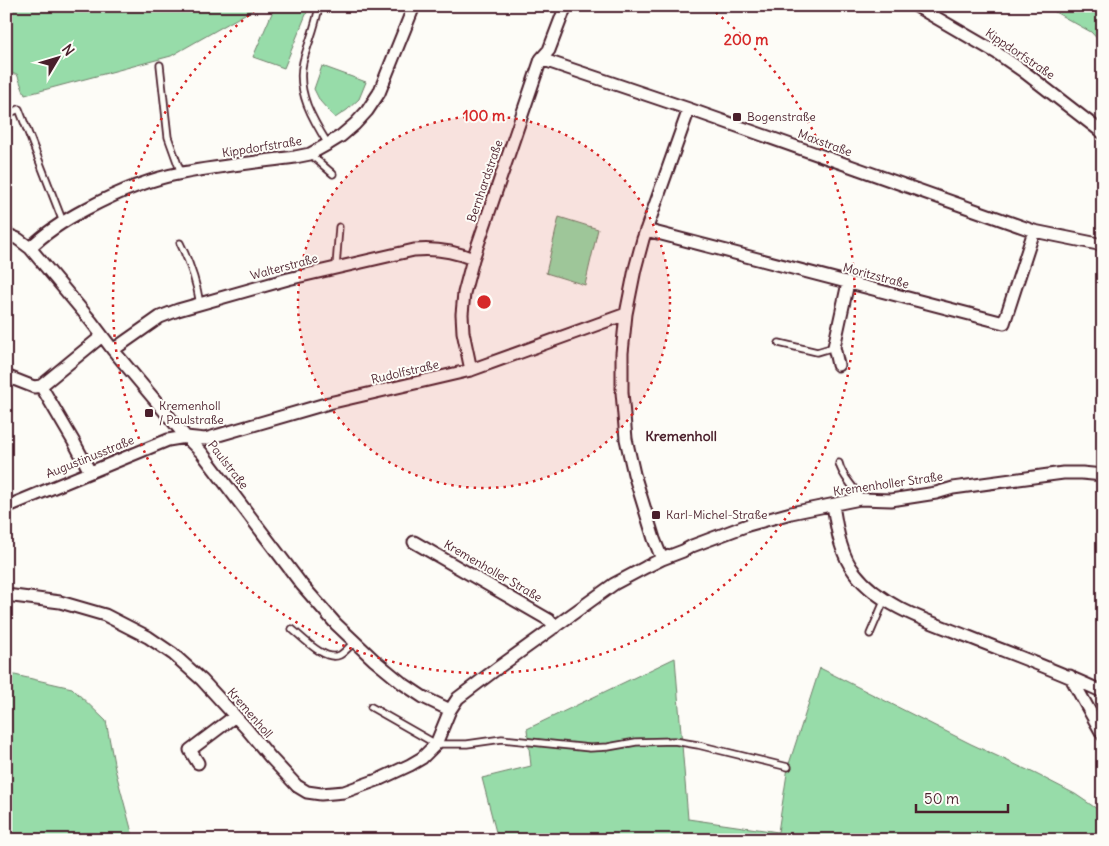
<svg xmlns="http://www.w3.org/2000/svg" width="1109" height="846" viewBox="0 0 1109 846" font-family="Delius,sans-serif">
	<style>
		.green { fill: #97dca9; stroke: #707e6a }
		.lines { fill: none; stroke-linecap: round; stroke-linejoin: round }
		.lane-casing { stroke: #4a1f2b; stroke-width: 9 }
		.street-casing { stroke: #4a1f2b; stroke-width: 15 }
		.lane { stroke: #fdfcf7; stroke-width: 5.5 }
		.street { stroke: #fdfcf7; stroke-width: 11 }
		.ring { fill: none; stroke: #d62828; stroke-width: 2.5; stroke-dasharray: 2.5 5 }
		.poi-dot { fill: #4a1f2b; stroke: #fdfcf7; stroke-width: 2 }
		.labels { text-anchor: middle; stroke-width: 4; stroke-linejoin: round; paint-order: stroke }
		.street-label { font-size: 12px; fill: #4a1f2b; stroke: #fdfcf7 }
		.poi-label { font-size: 12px; fill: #4a1f2b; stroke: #fdfcf7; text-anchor: start }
		.neighbourhood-label { font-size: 14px; font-weight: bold; fill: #4a1f2b; stroke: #fdfcf7 }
		.centre { fill: #d62828; stroke: #fdfcf7; stroke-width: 2.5 }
		.ring-label { font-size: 15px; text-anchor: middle; font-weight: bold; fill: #d62828; stroke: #fdfcf7; stroke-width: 4; stroke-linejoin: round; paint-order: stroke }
	</style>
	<rect width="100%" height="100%" fill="#fdfcf7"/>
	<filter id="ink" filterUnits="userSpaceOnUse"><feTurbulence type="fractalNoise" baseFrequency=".02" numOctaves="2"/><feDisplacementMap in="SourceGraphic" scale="10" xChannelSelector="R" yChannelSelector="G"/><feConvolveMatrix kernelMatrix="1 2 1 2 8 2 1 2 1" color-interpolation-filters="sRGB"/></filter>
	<g filter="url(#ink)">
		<path class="green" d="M6,6h253l-88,50 -146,39 -8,-21h-11z
			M275,6h19l13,6 -23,56 -31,-11z
			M1044,6h59v39l-12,-13z
			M322,66l44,16 -7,17 -12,11 -12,8 -15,-17 -6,-12z
			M559,217l39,12 -13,56 -39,-12z
			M675,658l13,161 90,13 10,-65 32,-99 151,76 65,30 39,20 28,19v27h-605l-16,-62 49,-12 -4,-37z
			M6,673l66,15 34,33 9,48 19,71h-128z"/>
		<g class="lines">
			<defs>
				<path id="lane" d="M319,6c-3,20 -11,37 -16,56 -7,30 10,58 25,82
					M160,65l8,72 13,36
					M6,115l13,-6 44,113
					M310,154l23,20
					M180,243c9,18 17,42 20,61
					M336,267l3,-40
					M779,343l38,9 17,-5
					M839,463c3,15 16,23 21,36
					M292,629c11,9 33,33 48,26 5,-3 10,-9 15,-14
					M870,634l15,-35
					M371,707l65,37h31l35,-5 88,9 18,-1 28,-5 38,-1 24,4 90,22"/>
				<path id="street" d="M916,6l81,47 26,18 80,62
					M541,59l148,50 345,122 69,14
					M646,230l358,93 30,-92
					M6,234l12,5 12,9 61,73 22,29 73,87 16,16 100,132 34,39 38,36 28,23 21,14 27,13
					M30,248c17,-17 35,-28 56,-39 30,-16 62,-30 96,-36 37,-7 75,-11 113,-16l15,-3 18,-10 13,-8 14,-12 12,-13 12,-18 35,-87
					M113,350l47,-33 18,-7 110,-31 126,-29c21,-2 40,1 59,9
					M838,365l-4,-18 14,-64
					M471,370l-8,-38 -1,-18 2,-21 9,-34 68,-200 8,-9 16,-42
					M6,376l28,11 7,-1 61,-50
					M41,386l34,58 15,28
					M833,505c4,24 7,49 22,68 26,34 76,49 114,64 45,18 90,34 134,55
					M6,507l162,-67 18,-3 19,2 124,-36 142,-33 155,-56
					M414,542l135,78 6,7
					M662,559l-8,-20 -20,-65 -8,-35 -4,-47v-39l4,-39 9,-45 8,-30 46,-130
					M6,595l54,7 45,13 43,22 25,17 29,26 44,48 24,29 27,29 10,6 14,2 12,-1 11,-1 36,-13 30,-14 12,-7 14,-14 14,-34 8,-12 41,-31 115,-83 32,-17 16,-8 21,-8 9,-5 56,-21 43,-12 69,-14 31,1 45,-7 17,-5 110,-15h19l21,2
					M1070,676l33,59
					M198,763l-8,-13 45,-34"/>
			</defs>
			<use href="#lane" class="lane-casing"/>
			<use href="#street" class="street-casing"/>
			<use href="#lane" class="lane"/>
			<use href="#street" class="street"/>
		</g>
	</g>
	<circle cx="484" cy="302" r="186" fill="#d62828" fill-opacity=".12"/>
	<g class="ring">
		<circle cx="484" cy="302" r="186"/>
		<path d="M710 8A371 371 0 1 1 258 8"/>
	</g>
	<g class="poi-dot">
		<rect x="732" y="112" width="10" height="10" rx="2.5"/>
		<rect x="144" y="408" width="10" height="10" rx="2.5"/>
		<rect x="651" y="510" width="10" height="10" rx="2.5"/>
	</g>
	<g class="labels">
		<g class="street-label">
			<text transform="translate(1020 54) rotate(34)" y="4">Kippdorfstraße</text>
			<text transform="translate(825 143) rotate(20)" y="4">Maxstraße</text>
			<text transform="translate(262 147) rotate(-9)" y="4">Kippdorfstraße</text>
			<text transform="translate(485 181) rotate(-71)" y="4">Bernhardstraße</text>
			<text transform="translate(284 267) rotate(-15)" y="4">Walterstraße</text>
			<text transform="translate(876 276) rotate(15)" y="4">Moritzstraße</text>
			<text transform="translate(405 372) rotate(-13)" y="4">Rudolfstraße</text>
			<text transform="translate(90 457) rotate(-22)" y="4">Augustinusstraße</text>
			<text transform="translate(228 465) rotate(52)" y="4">Paulstraße</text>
			<text transform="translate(888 484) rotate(-8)" y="4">Kremenholler Straße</text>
			<text transform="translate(493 571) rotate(30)" y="4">Kremenholler Straße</text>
			<text transform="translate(250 713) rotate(49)" y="4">Kremenholl</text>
		</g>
		<g class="poi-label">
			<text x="747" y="121">Bogenstraße</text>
			<text x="159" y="410">Kremenholl<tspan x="159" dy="14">/ Paulstraße</tspan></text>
			<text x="666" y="519">Karl-Michel-Straße</text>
		</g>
		<g class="neighbourhood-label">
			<text x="681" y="441">Kremenholl</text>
		</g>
	</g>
	<circle cx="484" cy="302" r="8" class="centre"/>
	<g class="ring-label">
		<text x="746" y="45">200 m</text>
		<text x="484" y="121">100 m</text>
	</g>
	<rect width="1109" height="846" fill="none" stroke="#fdfcf7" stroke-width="25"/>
	<rect x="12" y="12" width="1084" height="821" fill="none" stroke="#4a1f2b" stroke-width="2" filter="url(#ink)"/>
	<g transform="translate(58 58) rotate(52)" stroke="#fdfcf7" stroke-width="4" paint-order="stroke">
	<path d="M0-4L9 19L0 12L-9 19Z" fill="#4a1f2b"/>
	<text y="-8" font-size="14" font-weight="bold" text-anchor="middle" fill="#4a1f2b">N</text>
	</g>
	<path d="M916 804v8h92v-8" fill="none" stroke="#4a1f2b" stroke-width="2.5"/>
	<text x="924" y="804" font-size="15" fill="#4a1f2b" stroke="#fdfcf7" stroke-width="4" paint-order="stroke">50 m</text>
</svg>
